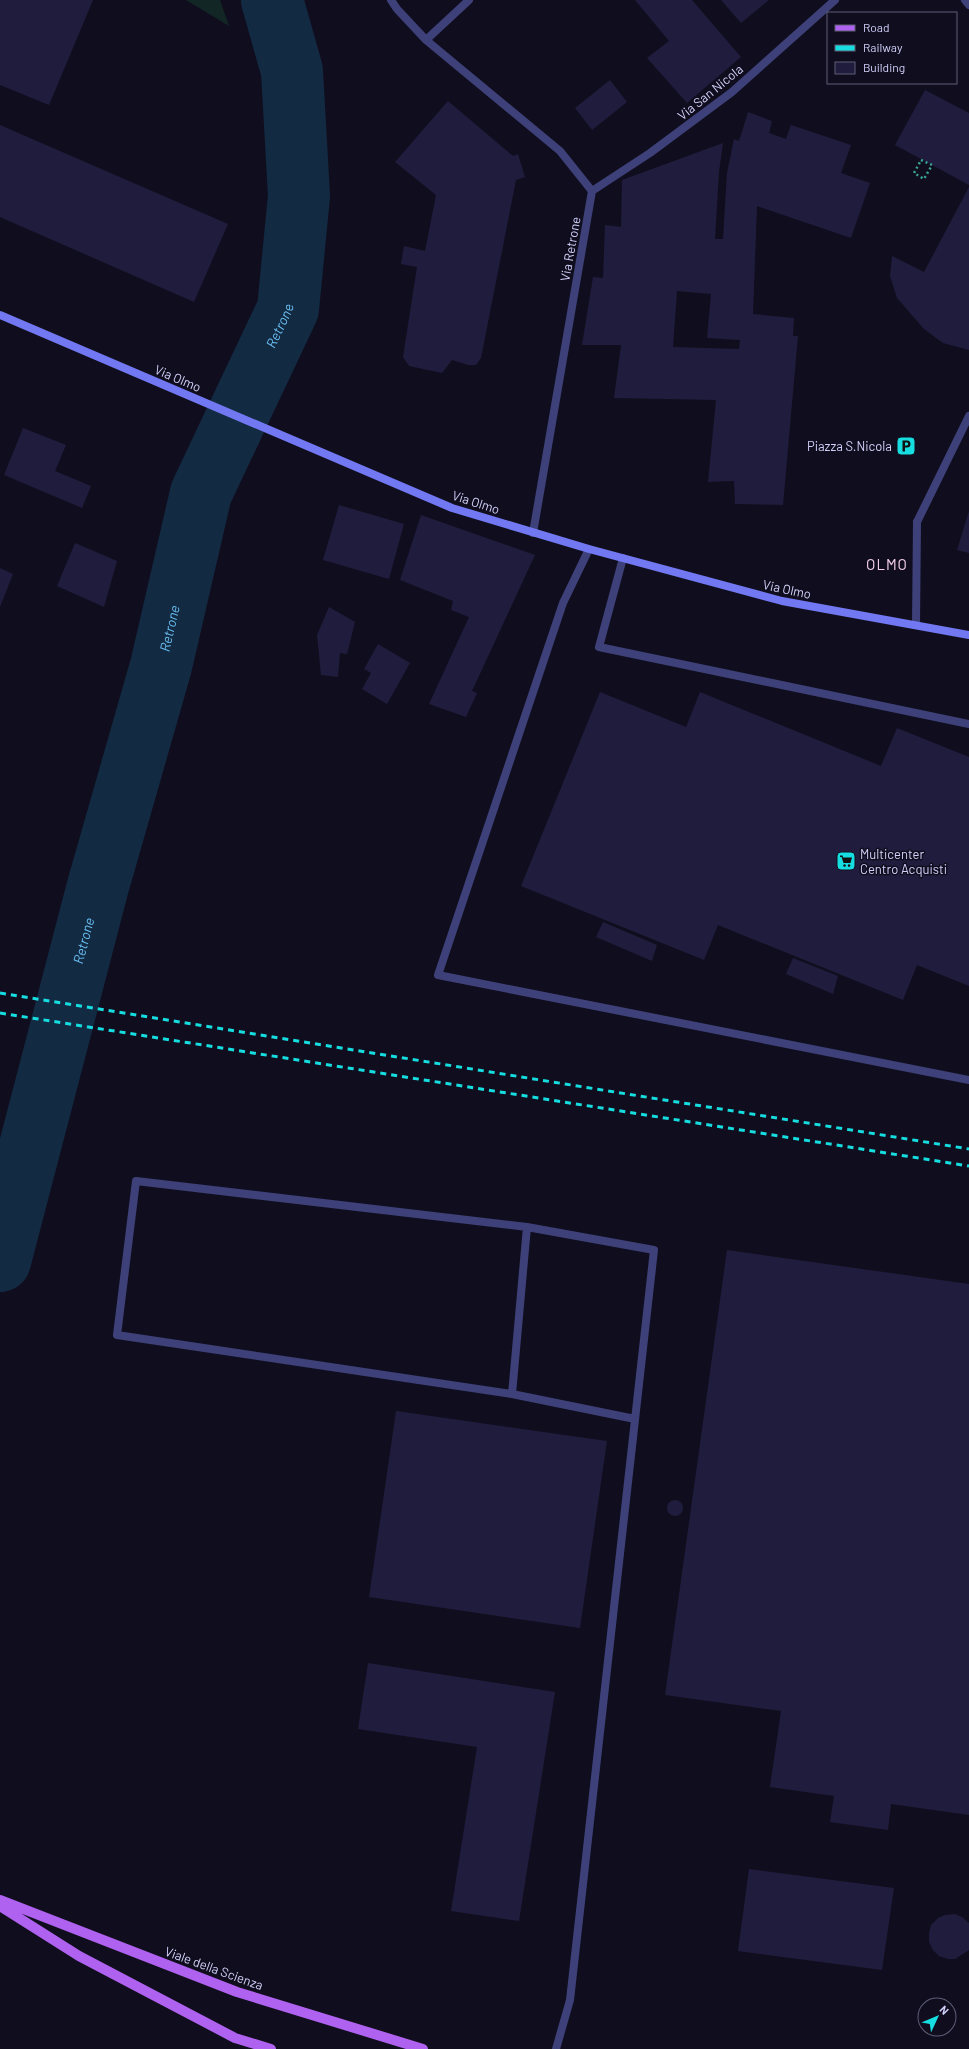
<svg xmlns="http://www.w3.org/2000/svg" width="969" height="2049" viewBox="0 0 969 2049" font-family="Barlow,sans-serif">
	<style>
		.park { fill: #122725 }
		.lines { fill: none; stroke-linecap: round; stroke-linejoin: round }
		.river { stroke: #132a43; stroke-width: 62 }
		.building { fill: #201c3d; fill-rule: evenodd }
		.path { stroke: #39a596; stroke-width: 2.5; stroke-dasharray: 2 3; stroke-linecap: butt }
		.service { stroke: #3e4179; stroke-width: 8 }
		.minor { stroke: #3e4179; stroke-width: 8 }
		.secondary { stroke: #7178f1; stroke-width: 8 }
		.primary { stroke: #af62ef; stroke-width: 10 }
		.rail { stroke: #16dde0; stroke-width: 3; stroke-dasharray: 6 5; stroke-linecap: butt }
		.labels { text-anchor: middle; stroke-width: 3; stroke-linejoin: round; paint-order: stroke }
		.street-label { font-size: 13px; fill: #d1d0fa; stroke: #100e1e }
		.poi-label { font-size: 13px; fill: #d1d0fa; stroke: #100e1e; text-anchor: end }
		.water-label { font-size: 14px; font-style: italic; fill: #69bdf0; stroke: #100e1e }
		.quarter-label { font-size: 15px; letter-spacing: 1px; fill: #fad2ef; stroke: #100e1e }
	</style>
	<rect width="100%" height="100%" fill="#100e1e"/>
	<path class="park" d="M186,0h34l9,26z"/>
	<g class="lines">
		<path class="river" id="s1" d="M0,1261l98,-375 63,-220 40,-173 87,-184 11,-113 -7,-125 -20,-71"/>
	</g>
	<path class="building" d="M0,0h93l-44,105 -49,-20z
		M635,0h57l49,57 -54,46 -40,-45 22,-17z
		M721,0h48l-28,23z
		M610,80l17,22 -35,28 -17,-22z
		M925,90l44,23v72l-74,-40z
		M448,101l65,55 5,-2 7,23 -9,3 -35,178 -5,7h-8l-16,-5 -10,13 -33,-7 -6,-9 14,-90 -16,-3 3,-18 21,5 11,-56 -41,-33z
		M748,112l24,9 -3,12 17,6 5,-14 60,20 -10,28 29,10 -19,55 -94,-32 -4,108 41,4 -1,18h5l-15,169 -48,-1 -1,-23 -26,1 8,-82 -102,-2 7,-53h-39l11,-68 10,1 2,-53 16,2 1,-47 101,-37 -4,29 -4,67h8l4,-66 7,-34 5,2zM677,291l34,3 -4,44 33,2 -1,9 -66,-2z
		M0,125l228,99 -34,78 -194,-85z
		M969,187v163l-26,-7 -19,-14 -27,-31 -7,-22 2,-20 32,16z
		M23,428l43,17 -11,26 36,15 -9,22 -78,-33z
		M339,505l65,19 -15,55 -66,-19z
		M969,511v42l-12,-3z
		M421,515l114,40 -63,136 5,2 -11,24 -37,-13 40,-87 -18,-7 2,-9 -53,-21z
		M75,543l42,18 -13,46 -47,-21z
		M0,568l13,6 -13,33z
		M329,607l26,15 -8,32 -7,-1 -2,24 -17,-2 -4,-40z
		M378,644l32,19 -23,41 -25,-15 9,-16 -7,-4z
		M600,692l86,35 14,-35 181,74 16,-38 72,29v229l-52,-21 -14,35 -185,-75 -14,35 -183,-74z
		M603,922l54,23 -5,16 -56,-24z
		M793,958l45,18 -5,18 -47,-20z
		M727,1250l242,34v531l-78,-11 -3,26 -58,-8 4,-26 -64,-9 11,-76 -116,-16z
		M396,1411l211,30 -27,187 -211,-31z
		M667 1508a8 8 0 1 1 16 0a8 8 0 1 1-16 0Z
		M368,1663l187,29 -36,229 -68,-10 26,-164 -119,-18z
		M749,1869l145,19 -12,82 -144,-19z
		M955,1914l7,3 7,6v27l-14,9h-7l-9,-3 -6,-6 -4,-8v-9l2,-8 7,-7 7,-3z"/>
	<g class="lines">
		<path class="path" d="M921,160l11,5 -8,14 -10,-6z"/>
		<path class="service" d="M917,522l52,-106
			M589,549l-26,54 -125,372 531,105
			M623,558l-24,89 370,77
			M512,1394l-395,-59 19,-154 391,46
			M556,2049l14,-49 84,-750 -127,-23 -15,167 123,25"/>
		<path class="minor" d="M391,0l6,9 29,31 134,111 32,40 -59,342
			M965,0l4,5
			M426,40l43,-40
			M592,191l58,-38 82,-61 103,-92
			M916,625l1,-103"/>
		<path class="secondary" d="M0,315l452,193 137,41 193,52 187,34"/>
		<path class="primary" d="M0,1900l237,92 186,57
			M0,1906l79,50 156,82 36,11"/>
		<path class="rail" d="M0,993l969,156
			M0,1013l969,153"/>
	</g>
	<defs>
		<symbol id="parking-square" viewBox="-11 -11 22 22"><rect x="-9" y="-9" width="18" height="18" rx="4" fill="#16dde0" stroke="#100e1e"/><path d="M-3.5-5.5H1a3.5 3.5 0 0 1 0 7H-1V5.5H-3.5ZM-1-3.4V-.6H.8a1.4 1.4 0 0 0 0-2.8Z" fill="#111"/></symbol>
		<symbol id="supermarket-square" viewBox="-11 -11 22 22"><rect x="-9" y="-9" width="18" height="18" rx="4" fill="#16dde0" stroke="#100e1e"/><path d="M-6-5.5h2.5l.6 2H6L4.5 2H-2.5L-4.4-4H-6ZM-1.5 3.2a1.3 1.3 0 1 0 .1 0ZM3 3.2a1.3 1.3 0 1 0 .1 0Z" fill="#111"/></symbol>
	</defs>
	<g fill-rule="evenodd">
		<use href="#parking-square" x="895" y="435" width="22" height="22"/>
		<use href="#supermarket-square" x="835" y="850" width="22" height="22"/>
	</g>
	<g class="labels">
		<g class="street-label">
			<text transform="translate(710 92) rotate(-39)" y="5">Via San Nicola</text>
			<text transform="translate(570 249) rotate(-80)" y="5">Via Retrone</text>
			<text transform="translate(178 378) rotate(23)" y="5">Via Olmo</text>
			<text transform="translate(476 502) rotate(18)" y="5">Via Olmo</text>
			<text transform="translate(787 589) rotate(12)" y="5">Via Olmo</text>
			<text transform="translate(214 1968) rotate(20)" y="5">Viale della Scienza</text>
		</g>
		<g class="poi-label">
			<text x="892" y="451">Piazza S.Nicola</text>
			<text x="860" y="859" text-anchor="start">Multicenter<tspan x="860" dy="15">Centro Acquisti</tspan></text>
		</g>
		<g class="water-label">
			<text dy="5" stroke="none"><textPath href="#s1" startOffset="979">Retrone</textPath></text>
			<text dy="5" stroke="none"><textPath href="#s1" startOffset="655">Retrone</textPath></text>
			<text dy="5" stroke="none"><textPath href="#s1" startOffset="331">Retrone</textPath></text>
		</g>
		<g class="quarter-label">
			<text x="887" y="570">OLMO</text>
		</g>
	</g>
	<rect x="827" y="12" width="130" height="72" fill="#100e1e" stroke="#5d5c76"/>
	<rect x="835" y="25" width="20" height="6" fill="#af62ef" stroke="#5d5c76"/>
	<text x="863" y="32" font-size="12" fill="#d1d0fa">Road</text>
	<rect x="835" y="45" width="20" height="6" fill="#16dde0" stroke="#5d5c76"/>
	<text x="863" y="52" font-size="12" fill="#d1d0fa">Railway</text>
	<rect x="835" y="62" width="20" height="12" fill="#201c3d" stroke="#5d5c76"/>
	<text x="863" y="72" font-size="12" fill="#d1d0fa">Building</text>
	<g transform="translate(937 2017) rotate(46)"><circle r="19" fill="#100e1e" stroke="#5d5c76"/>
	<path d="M0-3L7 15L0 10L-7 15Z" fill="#16dde0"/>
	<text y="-6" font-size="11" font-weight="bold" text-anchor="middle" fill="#d1d0fa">N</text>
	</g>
</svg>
